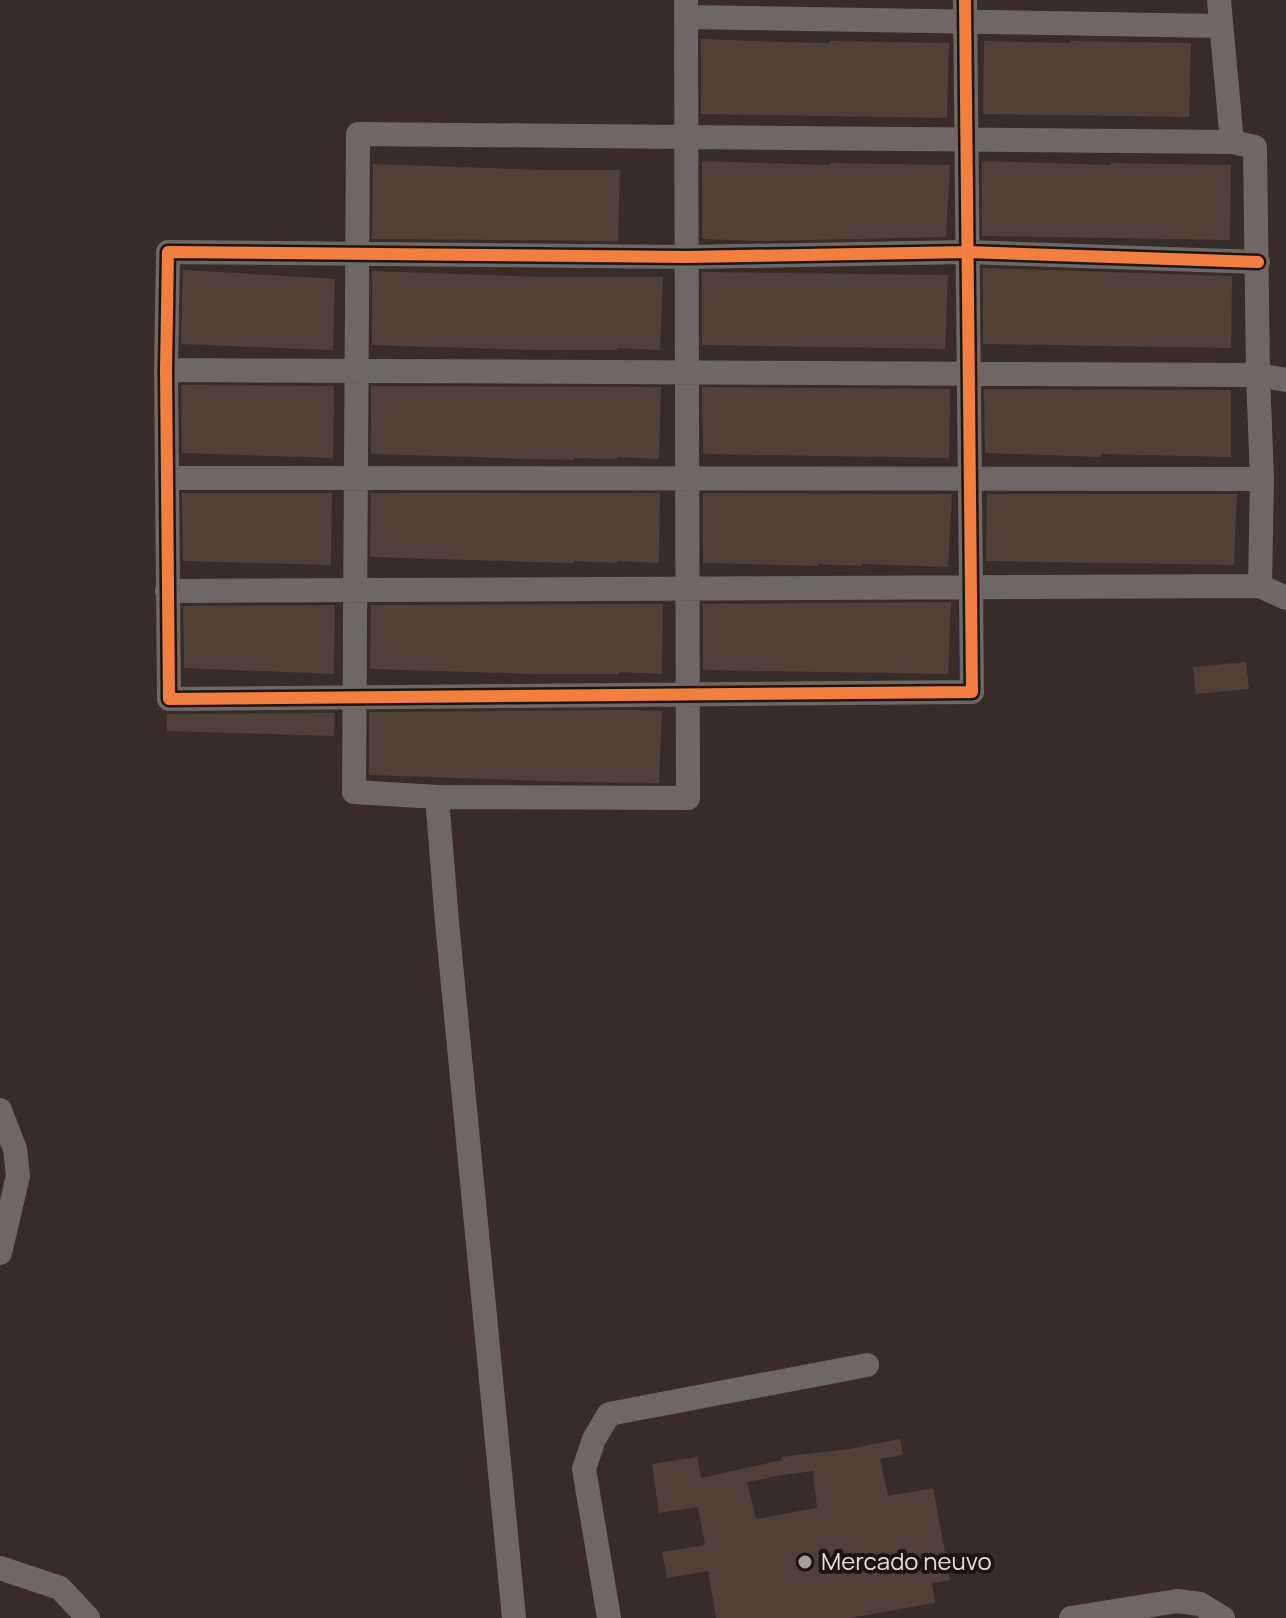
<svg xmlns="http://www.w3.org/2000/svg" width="1286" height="1618" viewBox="0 0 1286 1618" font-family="Manrope,sans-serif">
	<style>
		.building { fill: #514038; fill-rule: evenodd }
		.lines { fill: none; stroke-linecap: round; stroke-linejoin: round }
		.minor { stroke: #6d6866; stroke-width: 24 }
		.cycleway-casing { stroke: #1e1510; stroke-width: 17 }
		.cycleway { stroke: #f27e40; stroke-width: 12 }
		.poi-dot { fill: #ab9e99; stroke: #1e1510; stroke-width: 3 }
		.labels { text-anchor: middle; stroke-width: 8; stroke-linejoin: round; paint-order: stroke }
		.poi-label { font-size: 24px; fill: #eadcd6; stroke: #1e1510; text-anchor: start }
	</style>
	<rect width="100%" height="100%" fill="#372c27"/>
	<path class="building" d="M701,39l85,3 43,1v-2l120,2 -2,75 -246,-4z
		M984,41l87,2v-2l120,2 -2,74 -206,-3z
		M702,161l128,4v-2l120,2 -4,72 -188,4 -56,-2z
		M982,161l129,4v-2l120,2 -1,75 -248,-4z
		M373,164l171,6h76l-2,71 -246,-2z
		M983,268l249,8 -1,72 -248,-4z
		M183,270l152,9 -2,71 -152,-6z
		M372,271l172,6h119l-3,73 -43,-2v2h-85l-160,-5z
		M702,272l246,3 -3,74 -243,-4z
		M181,385l153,1 -1,72 -151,-5z
		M371,386l290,1 -2,72 -42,-2v2l-43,-1v2l-42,-1 -161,-5z
		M702,387l248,2 -1,69 -246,-4z
		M984,389l247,1v67l-130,-3v3l-116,-4z
		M182,493h150l-1,72 -148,-4z
		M371,493h289l-1,70 -42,-2v2l-43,-2v2l-43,-1 -161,-5z
		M703,493l249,1 -4,73 -86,-3v2l-44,-2v2l-115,-3z
		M987,494h250l-3,71 -248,-4z
		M951,602l-3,72 -245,-4v-66z
		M663,604l-1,70 -43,-2v2h-85l-164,-5 1,-64z
		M335,605l-1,69 -150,-6 -1,-62z
		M1246,662l3,27 -53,5 -3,-27z
		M636,710l26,1 -3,72 -86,-1 -204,-7v-63z
		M335,713l-1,23 -167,-5v-17z
		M900,1439l3,16 -23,4 8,37 45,-8 17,92 -18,3 3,20 -86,15h-133l-8,-47 -41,7 -5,-26 43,-7 -7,-38 -39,6 -7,-49 45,-7 4,21 81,-18 -1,-3 68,-8zM813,1471l4,37 -61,11 -9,-37 29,-6z"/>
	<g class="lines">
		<path class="minor" d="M686,0c1,266 2,532 2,798l-251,-1 -83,-5 4,-658 874,8
			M965,0l7,692 -803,7 -3,-329 2,-118 519,5 280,-5 291,10
			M1219,0l13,142 23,5 3,228 4,104 -2,107
			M686,17l535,9
			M166,370l1092,5 28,5
			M167,478l1095,1
			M167,591l1093,-5 26,12
			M437,797l10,125 67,696
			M0,1110l15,39 3,27 -18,77
			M0,1568l60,20 28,30
			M609,1618l-25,-149 10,-30 15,-25 258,-49
			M1071,1618l106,-17 23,3 23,14"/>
		<defs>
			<path id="cycleway" d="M965,0l7,692 -803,7 -3,-329 2,-118 519,5 280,-5 291,10"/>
		</defs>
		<use href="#cycleway" class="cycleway-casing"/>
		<use href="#cycleway" class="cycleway"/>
	</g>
	<circle class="poi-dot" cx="805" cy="1562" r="8"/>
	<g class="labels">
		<g class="poi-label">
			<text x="821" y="1570">Mercado neuvo</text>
		</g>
	</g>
</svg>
